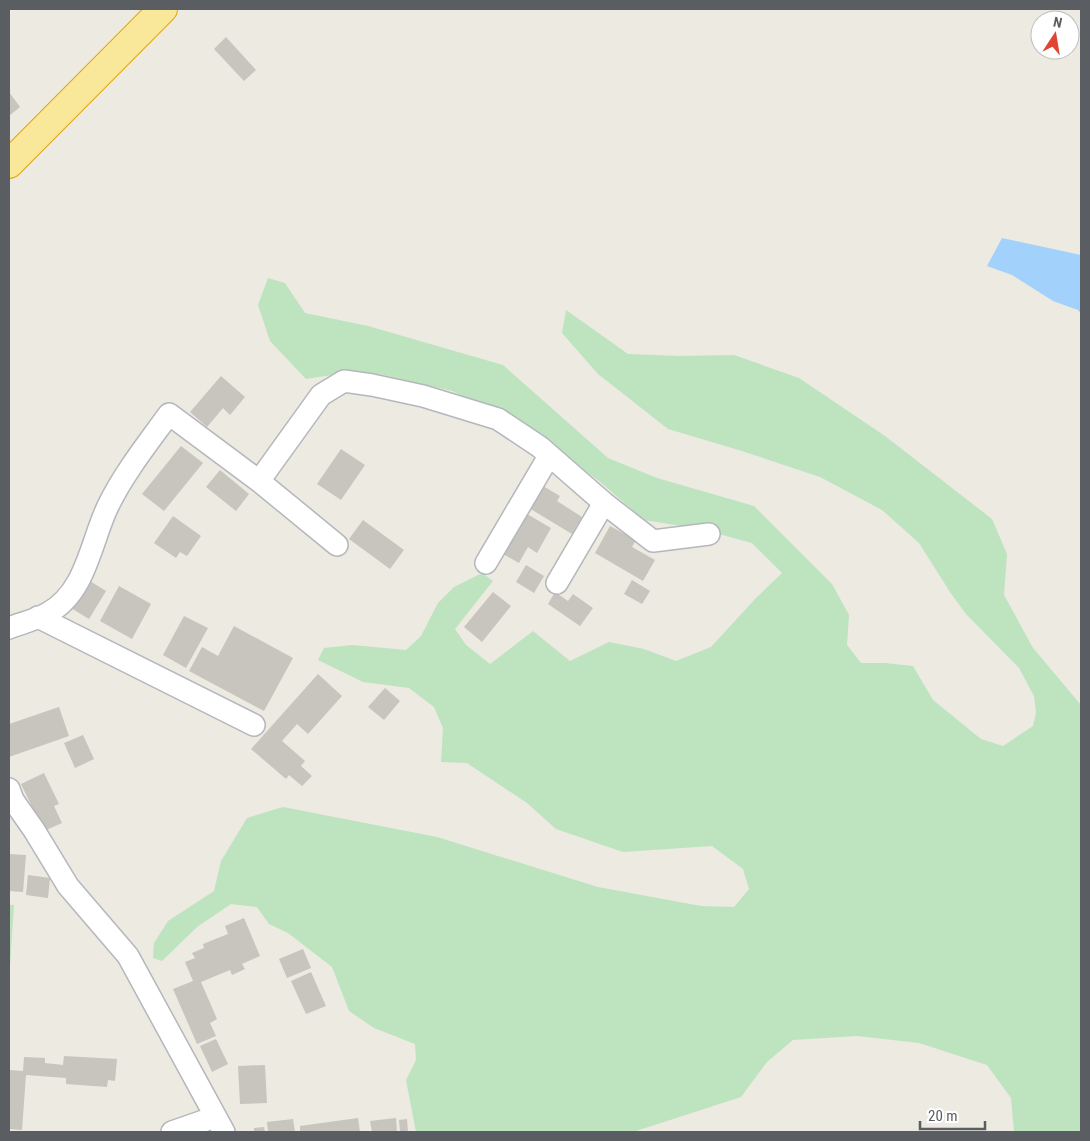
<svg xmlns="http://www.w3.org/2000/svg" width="1090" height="1141" viewBox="0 0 1090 1141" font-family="'Roboto Condensed',sans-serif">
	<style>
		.green { fill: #bee3bf }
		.water { fill: #a2d1fb }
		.building { fill: #c8c4be }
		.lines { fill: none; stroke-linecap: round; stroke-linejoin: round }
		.minor-casing { stroke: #b4b7bb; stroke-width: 24 }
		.trunk-casing { stroke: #e3a60a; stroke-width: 30 }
		.minor { stroke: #fff; stroke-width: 21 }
		.trunk { stroke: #fae89a; stroke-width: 28 }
	</style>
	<rect width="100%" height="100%" fill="#eceae1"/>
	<path class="green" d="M268,278l17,5 20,30 63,13 135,39 105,93 49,20 97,28 78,78 17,31 -2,30 14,18h24l28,3 20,34 48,39 22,7 30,-20 3,-13 -2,-17 -15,-28 -53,-54 -16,-22 -31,-49 -37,-33 -62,-33 -78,-26 -74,-22 -70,-55 -36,-41 4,-23 62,44 51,2 55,-1 65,23 86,58 107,83 15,35 -3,41 29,53 48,57v427h-67l-3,-34 -24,-33 -68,-22 -62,-7 -64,4 -26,22 -26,35 -108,35h-217l-10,-52 10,-20 -1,-16 -41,-16 -25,-17 -17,-44 -44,-34 -19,-9 -12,-17 -26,-3 -34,23 -35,34 -9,-3 1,-15 14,-22 46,-30 7,-30 26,-43 36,-11 154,30 161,50 103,19 33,1 15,-18 -6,-20 -31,-23 -89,6 -67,-23 -29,-26 -60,-40 -26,-1 2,-34 -9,-21 -25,-19 -46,-6 -45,-22 6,-12 28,-3 54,5 15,-14 17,-33 16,-16 28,-14 11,8 -38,48 11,16 24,19 43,-33 37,30 39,-19 35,7 32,12 35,-14 44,-48 27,-26 -30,-30 -52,-14 -56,-9 -45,-39 -74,-54 -73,-36 -73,-17 -47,1 -26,4 -36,-38 -12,-36z
		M9,905h5l-5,76z"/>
	<path class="water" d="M1002,238l79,17v59l-3,-4 -25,-9 -41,-26 -25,-9z"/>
	<path class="building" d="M226,37l30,33 -12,11 -30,-32z
		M9,92l11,15 -11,9z
		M221,376l24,21 -15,18 -7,-7 -16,19 -17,-15z
		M181,446l22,17 -39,48 -22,-17z
		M341,449l24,16 -24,35 -24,-16z
		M220,470l29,24 -13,17 -30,-24z
		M543,486l17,10 -3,5 25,16 -10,17 -43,-26z
		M527,514l24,14 -14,25 -9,-6 -9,16 -16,-9z
		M173,516l28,20 -14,20 -7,-4 -4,6 -22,-15z
		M363,520l41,30 -14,19 -41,-30z
		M610,526l26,14 -4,7 23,13 -12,21 -48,-28z
		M526,565l18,11 -10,17 -18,-11z
		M88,580l18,11 -17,28 -18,-11z
		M632,580l18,11 -8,13 -18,-10z
		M119,586l32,18 -19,35 -32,-18z
		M493,592l18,14 -29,36 -18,-15z
		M555,592l13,9 5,-7 20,14 -13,18 -32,-22z
		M184,616l24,12 -22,40 -23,-13z
		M234,626l59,32 -29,53 -75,-40 13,-24 16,9z
		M318,674l24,22 -34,38 -11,-10 -15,17 23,20 -4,5 11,10 -10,10 -13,-11 -3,4 -35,-30z
		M385,688l15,13 -16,19 -16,-13z
		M59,707l10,29 -60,21v-33z
		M83,735l11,24 -19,9 -11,-25z
		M44,773l15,31 -5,2 8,17 -18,8 -23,-47z
		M9,854l17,1 -3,37 -14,-1z
		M28,875l22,3 -2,20 -22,-3z
		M244,918l16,38 -18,8 3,5 -13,6 -2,-5 -29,12 16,37 -7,4 6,13 -19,8 -24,-55 20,-8 -8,-19 10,-4 -3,-5 12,-5 -1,-4 25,-10 -3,-8z
		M303,949l8,19 -24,10 -8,-19z
		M311,972l15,34 -20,8 -15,-33z
		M216,1039l12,25 -16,8 -12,-26z
		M64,1056l53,3 -2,22 -7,-1 -1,7 -41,-3v-6l-40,-3 -4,55 -13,-1v-59l14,1 1,-14 21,1v5l18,2z
		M265,1065l2,38 -27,1 -2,-38z
		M358,1118l2,14h-60v-6z
		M396,1118l1,14h-25l-2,-11z
		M293,1119l2,13h-27l-1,-10z
		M407,1119l1,13h-8l-1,-12z
		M264,1127l1,5h-11v-4z"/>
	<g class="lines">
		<defs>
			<path id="minor" d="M259,481l78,64
				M486,563l63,-107
				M557,583l47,-80
				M38,617l216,108
				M9,628c12,-5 27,-8 39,-15 38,-20 43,-72 60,-107 16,-33 40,-63 61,-92l90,67 62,-86 23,-14 28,4 51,11 75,23 42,28 64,56 49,38 56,-7
				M9,789l4,11 21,30 34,56 60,70 96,176
				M172,1132l43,-15"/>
			<path id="trunk" d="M9,164l154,-155"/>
		</defs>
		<use href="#minor" class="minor-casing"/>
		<use href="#trunk" class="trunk-casing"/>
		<use href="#minor" class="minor"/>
		<use href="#trunk" class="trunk"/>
	</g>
	<rect width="1090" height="1141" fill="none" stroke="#5a5d61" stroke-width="20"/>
	<g transform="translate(1055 35) rotate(12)"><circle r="24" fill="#ffffff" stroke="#bdbec0"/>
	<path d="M0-4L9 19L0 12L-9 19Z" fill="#e14532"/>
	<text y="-8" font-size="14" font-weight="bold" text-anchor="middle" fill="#5a5d61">N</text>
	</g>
	<path d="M920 1121v8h65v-8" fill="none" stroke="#5a5d61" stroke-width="2.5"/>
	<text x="928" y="1121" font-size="15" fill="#5a5d61" stroke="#ffffff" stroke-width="4" paint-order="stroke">20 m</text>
</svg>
